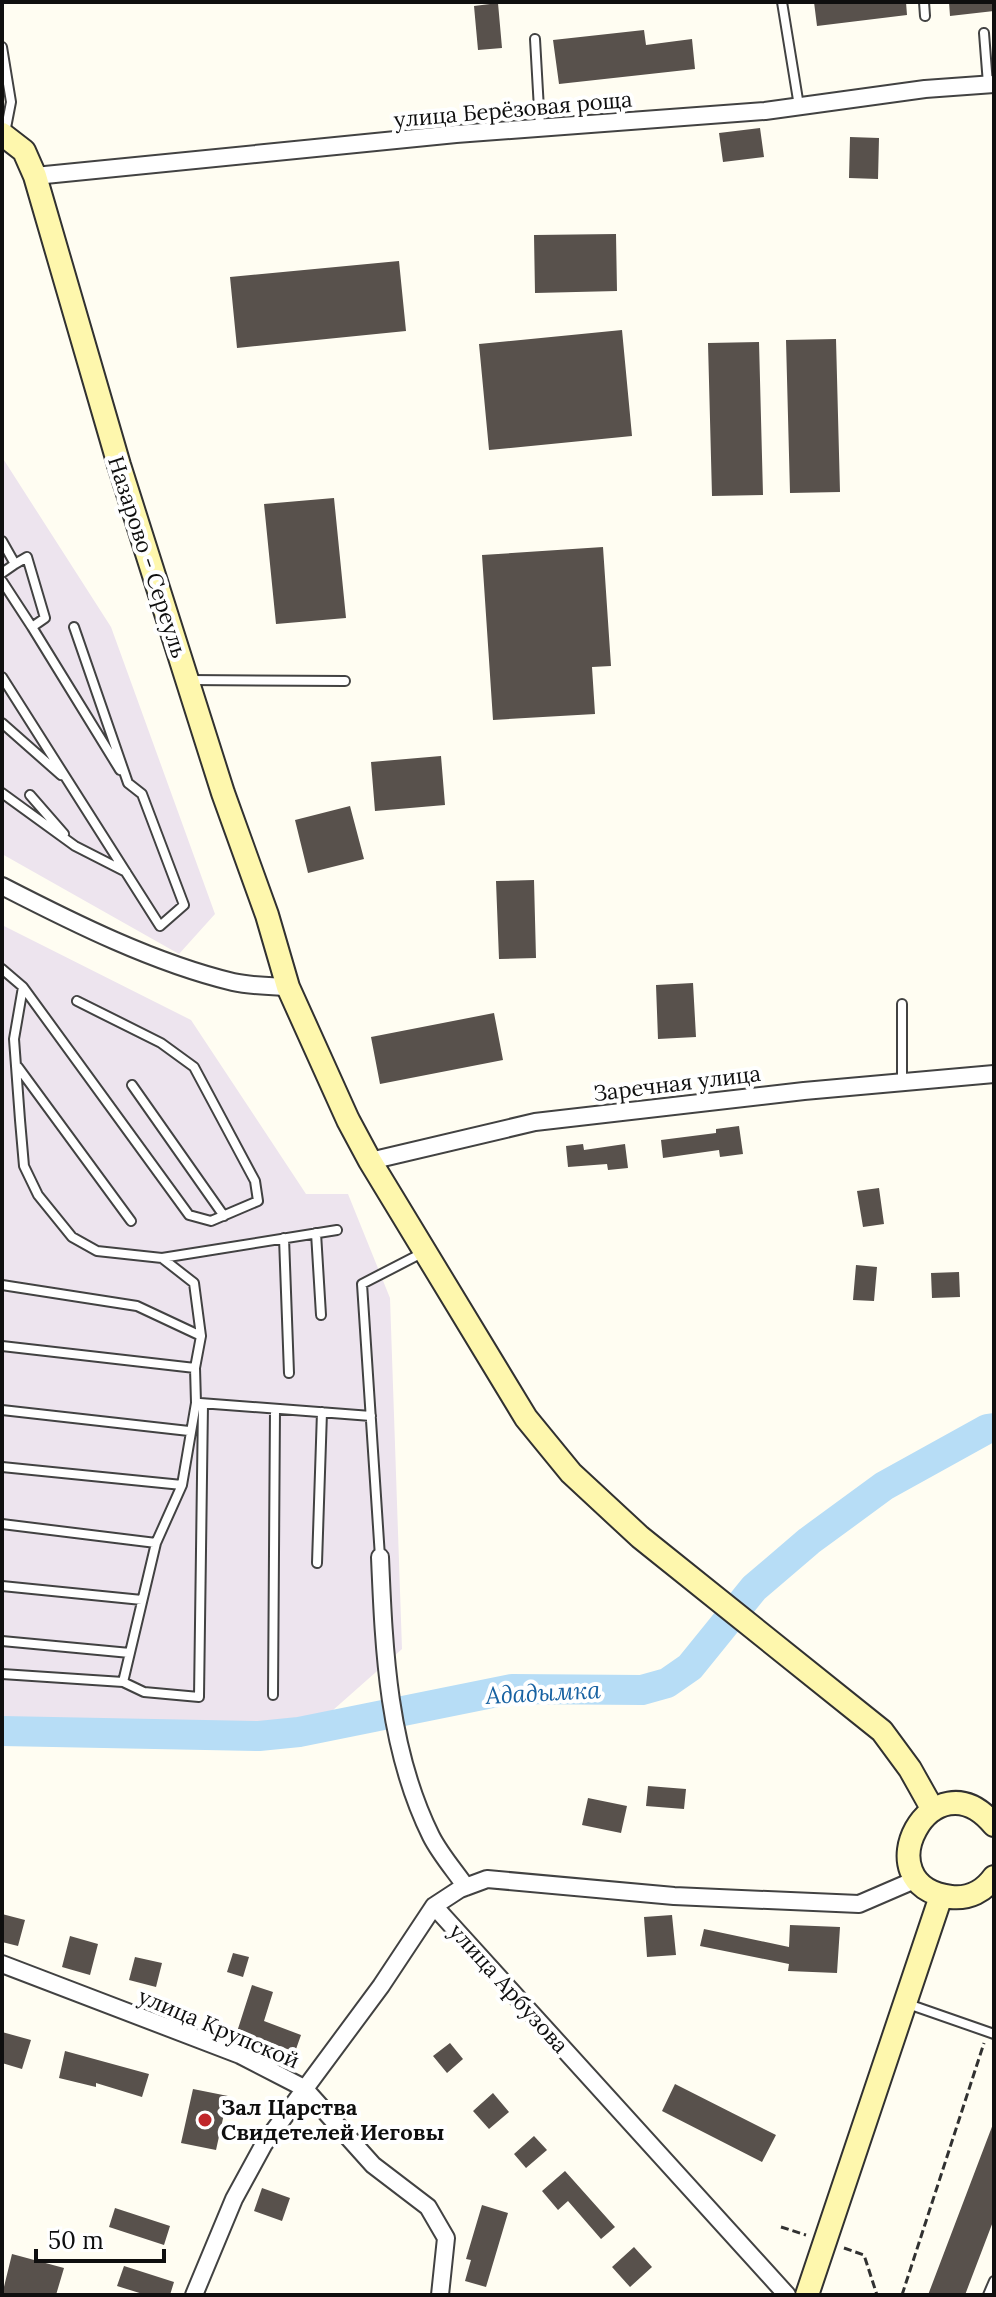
<svg xmlns="http://www.w3.org/2000/svg" width="996" height="2297" viewBox="0 0 996 2297" font-family="Lora,serif">
	<style>
		.industrial { fill: #ede4ee }
		.lines { fill: none; stroke-linecap: round; stroke-linejoin: round }
		.river { stroke: #b7ddf6; stroke-width: 30 }
		.building { fill: #58514c }
		.lane-casing { stroke: #424242; stroke-width: 12 }
		.street-casing { stroke: #424242; stroke-width: 20 }
		.secondary-casing { stroke: #313131; stroke-width: 26 }
		.path { stroke: #313131; stroke-width: 3; stroke-dasharray: 8 4; stroke-linecap: butt }
		.lane { stroke: #fff; stroke-width: 8 }
		.street { stroke: #fff; stroke-width: 16 }
		.secondary { stroke: #fef7ad; stroke-width: 22 }
		.poi-dot { fill: #c0272b; stroke: #fff; stroke-width: 3 }
		.labels { text-anchor: middle; stroke-width: 8; stroke-linejoin: round; paint-order: stroke }
		.street-label { font-size: 22px; fill: #0f0f0f; stroke: #fff }
		.poi-label { font-size: 22px; font-weight: bold; fill: #0f0f0f; stroke: #fff; text-anchor: start }
		.water-label { font-size: 24px; font-style: italic; fill: #1862a2; stroke: #fff }
	</style>
	<rect width="100%" height="100%" fill="#fffdf2"/>
	<path class="industrial" d="M2,457l109,170 104,287 -36,40 -177,-100z
		M2,925l189,95 115,174h42l42,104 12,351 -87,77 -121,7 -192,-14z"/>
	<g class="lines">
		<path class="river" d="M2,1731l257,5 40,-4 213,-43 130,1 25,-7 23,-16 64,-79 55,-47 75,-55 103,-57 7,-1"/>
	</g>
	<path class="building" d="M814,2h92l1,13 -90,11z
		M949,2h45v9l-44,5z
		M498,3l4,45 -24,2 -4,-44z
		M644,30l2,15 46,-6 3,30 -136,15 -6,-44z
		M760,128l4,29 -41,5 -4,-29z
		M850,137l29,1 -1,41 -29,-1z
		M616,234l1,57 -82,2 -1,-58z
		M399,261l7,70 -169,17 -7,-71z
		M622,330l10,106 -143,14 -10,-106z
		M836,339l4,153 -50,1 -4,-153z
		M759,342l4,153 -51,1 -4,-153z
		M334,498l12,120 -70,6 -12,-120z
		M603,547l8,119 -19,1 3,47 -102,6 -11,-165z
		M441,756l4,49 -70,6 -4,-49z
		M350,806l14,53 -56,14 -13,-53z
		M534,880l2,78 -37,1 -3,-78z
		M693,983l3,54 -38,2 -2,-54z
		M494,1013l9,47 -123,24 -9,-47z
		M739,1126l4,28 -23,3 -1,-7 -56,8 -2,-18 55,-7v-4z
		M583,1144l1,6 41,-6 3,24 -20,2 -1,-6 -39,3 -2,-21z
		M879,1188l5,36 -21,3 -6,-36z
		M856,1265l21,2 -3,34 -21,-1z
		M959,1272l1,25 -28,1 -1,-25z
		M648,1786l38,3 -2,20 -38,-3z
		M588,1798l39,8 -6,27 -39,-8z
		M2,1914l23,6 -7,26 -16,-4z
		M672,1915l4,40 -29,2 -3,-40z
		M790,1925l50,2 -3,46 -49,-2 1,-7 -89,-18 4,-17 85,18z
		M70,1936l28,8 -8,31 -28,-8z
		M233,1953l16,4 -6,20 -16,-5z
		M135,1957l27,6 -6,24 -27,-7z
		M252,1985l21,7 -9,29 37,14 -6,17 -37,-14 -1,3 -21,-6z
		M2,2032l29,8 -9,29 -20,-6z
		M450,2043l13,16 -16,14 -14,-17z
		M65,2051l84,23 -7,23 -46,-14v4l-37,-9z
		M675,2084l101,51 -14,27 -100,-51z
		M193,2089l35,7 -12,54 -35,-7z
		M493,2093l16,19 -20,17 -16,-18z
		M993,2124l1,95 -29,76h-37z
		M534,2136l13,14 -21,18 -12,-14z
		M565,2171l50,56 -14,12 -33,-38 -10,9 -16,-19z
		M262,2188l28,10 -8,23 -28,-10z
		M482,2205l26,8 -22,74 -21,-6 6,-21 -5,-1z
		M115,2208l55,18 -6,19 -55,-18z
		M634,2247l18,20 -22,20 -18,-20z
		M12,2254l52,14 -8,27h-54z
		M124,2266l50,16 -4,13h-24l-29,-9z"/>
	<g class="lines">
		<defs>
			<path id="lane" d="M782,2l17,104
				M924,2l1,14
				M984,33l4,51
				M535,39l5,88
				M2,47l9,55 -6,31
				M2,541l13,23 12,-7 18,61 -13,9 88,143
				M2,573l13,-9
				M2,581l30,46
				M2,677l158,249 24,-21 -42,-111 -14,-11 -54,-156
				M188,680l157,1
				M2,723l59,52
				M2,793l73,53 51,26
				M30,795l34,39
				M2,969l21,18 -9,52 6,81 4,46 14,29 34,42 25,14 65,7 32,25 7,53 -64,-30 -135,-21
				M23,987l166,228 22,6 47,-20 -3,-20 -61,-114 -33,-24 -84,-42
				M18,1067l113,154
				M902,1082v-78
				M132,1085l92,131
				M316,1233l5,82
				M284,1238l5,135
				M162,1258l175,-28
				M201,1336l-6,32 1,35 -14,82 -26,58 -33,139 21,10 55,5 4,-293
				M2,1346l193,22
				M200,1403l171,13
				M2,1410l187,21
				M2,1467l180,18
				M2,1524l154,19
				M380,1557l-18,-273 62,-32
				M317,1563l5,-151
				M2,1586l140,14
				M2,1641l128,12
				M2,1674l121,8
				M273,1695l2,-286
				M908,2004l86,30
				M988,2295l6,-14"/>
			<path id="street" d="M35,176l421,-42 309,-23 160,-22 69,-5
				M2,886c72,37 152,77 231,96 18,4 37,4 55,5
				M370,1161l165,-39 269,-31 190,-17
				M380,1557c4,95 8,192 51,279 9,18 24,35 35,51
				M434,1906l353,389
				M2,1964l238,91 64,33 69,77 55,42 18,31 -6,57
				M194,2295l40,-96 30,-55 117,-158 53,-80 26,-17 27,-10 187,17 185,8 58,-25"/>
			<path id="secondary" d="M2,134l22,17 11,25 84,289 104,328 44,122 21,72 60,133 22,41 156,257 45,55 69,64 242,194 28,38 23,41
				M994,1825c-61,-74 -133,61 -43,72 18,2 33,-6 43,-20
				M807,2295l134,-399"/>
		</defs>
		<use href="#lane" class="lane-casing"/>
		<use href="#street" class="street-casing"/>
		<use href="#secondary" class="secondary-casing"/>
		<path class="path" d="M781,2227l25,8
			M844,2248l20,7 13,40
			M902,2295l82,-252"/>
		<use href="#lane" class="lane"/>
		<use href="#street" class="street"/>
		<use href="#secondary" class="secondary"/>
	</g>
	<circle class="poi-dot" cx="205" cy="2120" r="8"/>
	<g class="labels">
		<g class="street-label">
			<text transform="translate(513 109) rotate(-5)" y="8">улица Берёзовая роща</text>
			<text transform="translate(148 557) rotate(72)" y="8">Назарово - Сереуль</text>
			<text transform="translate(677 1083) rotate(-7)" y="8">Заречная улица</text>
			<text transform="translate(509 1988) rotate(48)" y="8">улица Арбузова</text>
			<text transform="translate(219 2028) rotate(23)" y="8">улица Крупской</text>
		</g>
		<g class="poi-label">
			<text x="221" y="2115">Зал Царства<tspan x="221" dy="25">Свидетелей Иеговы</tspan></text>
		</g>
		<g class="water-label">
			<text transform="translate(543 1693) rotate(-3)" y="8">Ададымка</text>
		</g>
	</g>
	<rect width="996" height="2297" fill="none" stroke="#0f0f0f" stroke-width="8"/>
	<path d="M36 2249v12h128v-12" fill="none" stroke="#0f0f0f" stroke-width="4"/>
	<text x="48" y="2249" font-size="24" fill="#0f0f0f" stroke="#ffffff" stroke-width="6" paint-order="stroke">50 m</text>
</svg>
